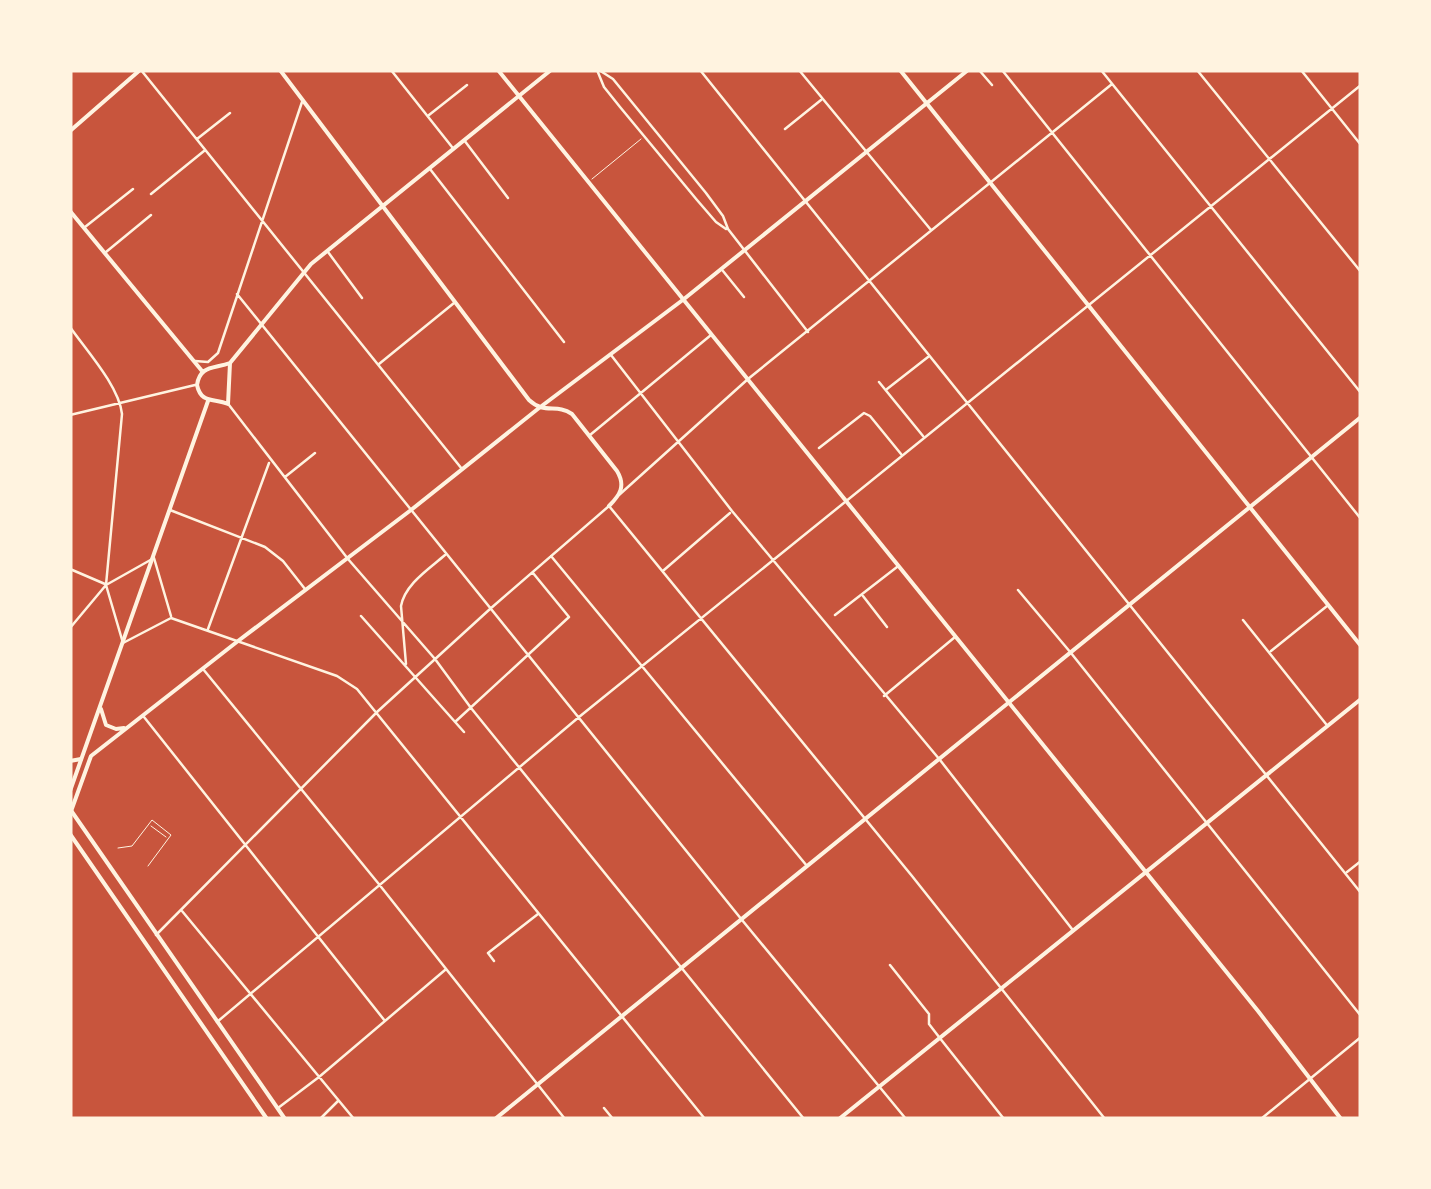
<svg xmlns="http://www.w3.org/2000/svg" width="1431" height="1189" viewBox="0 0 1431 1189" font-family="Raleway,sans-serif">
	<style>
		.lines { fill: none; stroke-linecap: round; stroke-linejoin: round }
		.service { stroke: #fff3e0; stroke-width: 1 }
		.minor { stroke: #fff3e0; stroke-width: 2.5 }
		.tertiary { stroke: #fff3e0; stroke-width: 4 }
		.secondary { stroke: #fff3e0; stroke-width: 4 }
		.primary { stroke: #fff3e0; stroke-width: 4 }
	</style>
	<rect width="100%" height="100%" fill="#c8553d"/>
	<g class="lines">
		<path class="service" d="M592,179l49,-40
			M151,826l15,11
			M118,848l14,-2 20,-26 19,15 -23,31"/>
		<path class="minor" d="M141,70l321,399
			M391,70l61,77
			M597,70l7,17 16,20 77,93 19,22 10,7
			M599,70l14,9 93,114 17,23 5,13 80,103
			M700,70l661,823
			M799,70l132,160
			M979,70l13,15
			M1002,70l359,449
			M1101,70l260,323
			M1197,70l164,202
			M1301,70l60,75
			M429,115l38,-30
			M785,129l36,-29
			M197,139l33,-26
			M464,140l44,58
			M430,169l134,173
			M151,194l53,-43
			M85,227l48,-38
			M106,252l45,-37
			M328,252l34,46
			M723,271l21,26
			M237,294l505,626 164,199
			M70,327c16,23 49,59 52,87l-16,171 -36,43
			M611,355l121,156 208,249 132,169
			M195,361l13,1 10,-9 84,-251
			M379,364l75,-61
			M879,382l44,54
			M887,389l41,-32
			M229,405l119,154 87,100 36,49 333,411
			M70,415l125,-30
			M590,435l121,-100
			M819,448l45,-35 6,3 31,38
			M285,477l30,-24
			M619,495l129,-116 364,-295
			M170,510l95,37 18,14 22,28
			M551,556l256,310
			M70,569l35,15
			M664,570l66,-57
			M106,585l17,58 48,-25 166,58 20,13 348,430
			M106,585l48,-27 17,58
			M1018,590l53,63 290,363
			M863,596l24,31
			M835,615l62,-48
			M361,616l103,116
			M1243,620l83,104
			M208,629l61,-166
			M1271,651l56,-45
			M406,664l-5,-58c4,-22 28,-37 44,-51
			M203,669l175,214 187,236
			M884,696l71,-59
			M144,717l241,304
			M455,722l114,-105 -36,-44
			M1347,872l14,-11
			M182,911l172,208
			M156,935l221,-223 113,-103 119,-103 303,370 193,243
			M494,961l-6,-8 50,-39
			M890,965l39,49v10l10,13 65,82
			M217,1022l362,-305 782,-632
			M278,1108l41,-31 126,-107
			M604,1108l9,11
			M320,1119l18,-18
			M1261,1119l100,-82"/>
		<path class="tertiary" d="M280,70l249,330c16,15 27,3 43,14l45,57c9,15 3,24 -8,35
			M70,211l132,160
			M230,363l81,-99 240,-194
			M230,363l-2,41c-14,-6 -27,0 -31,-19 3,-20 17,-16 33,-22z
			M101,709l5,16 10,4 8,-1
			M70,791l138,-390
			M70,814l21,-58 147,-115 173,-131 128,-102 145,-109 284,-229
			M495,1119l866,-702"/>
		<path class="secondary" d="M70,761l11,-2
			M70,809l215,310
			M70,834l197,285"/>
		<path class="primary" d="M498,70l760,941 83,108
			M900,70l461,576
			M70,131l70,-61
			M839,1119l522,-420"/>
	</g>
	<rect width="1431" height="1189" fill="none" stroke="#fff3e0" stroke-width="145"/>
</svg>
